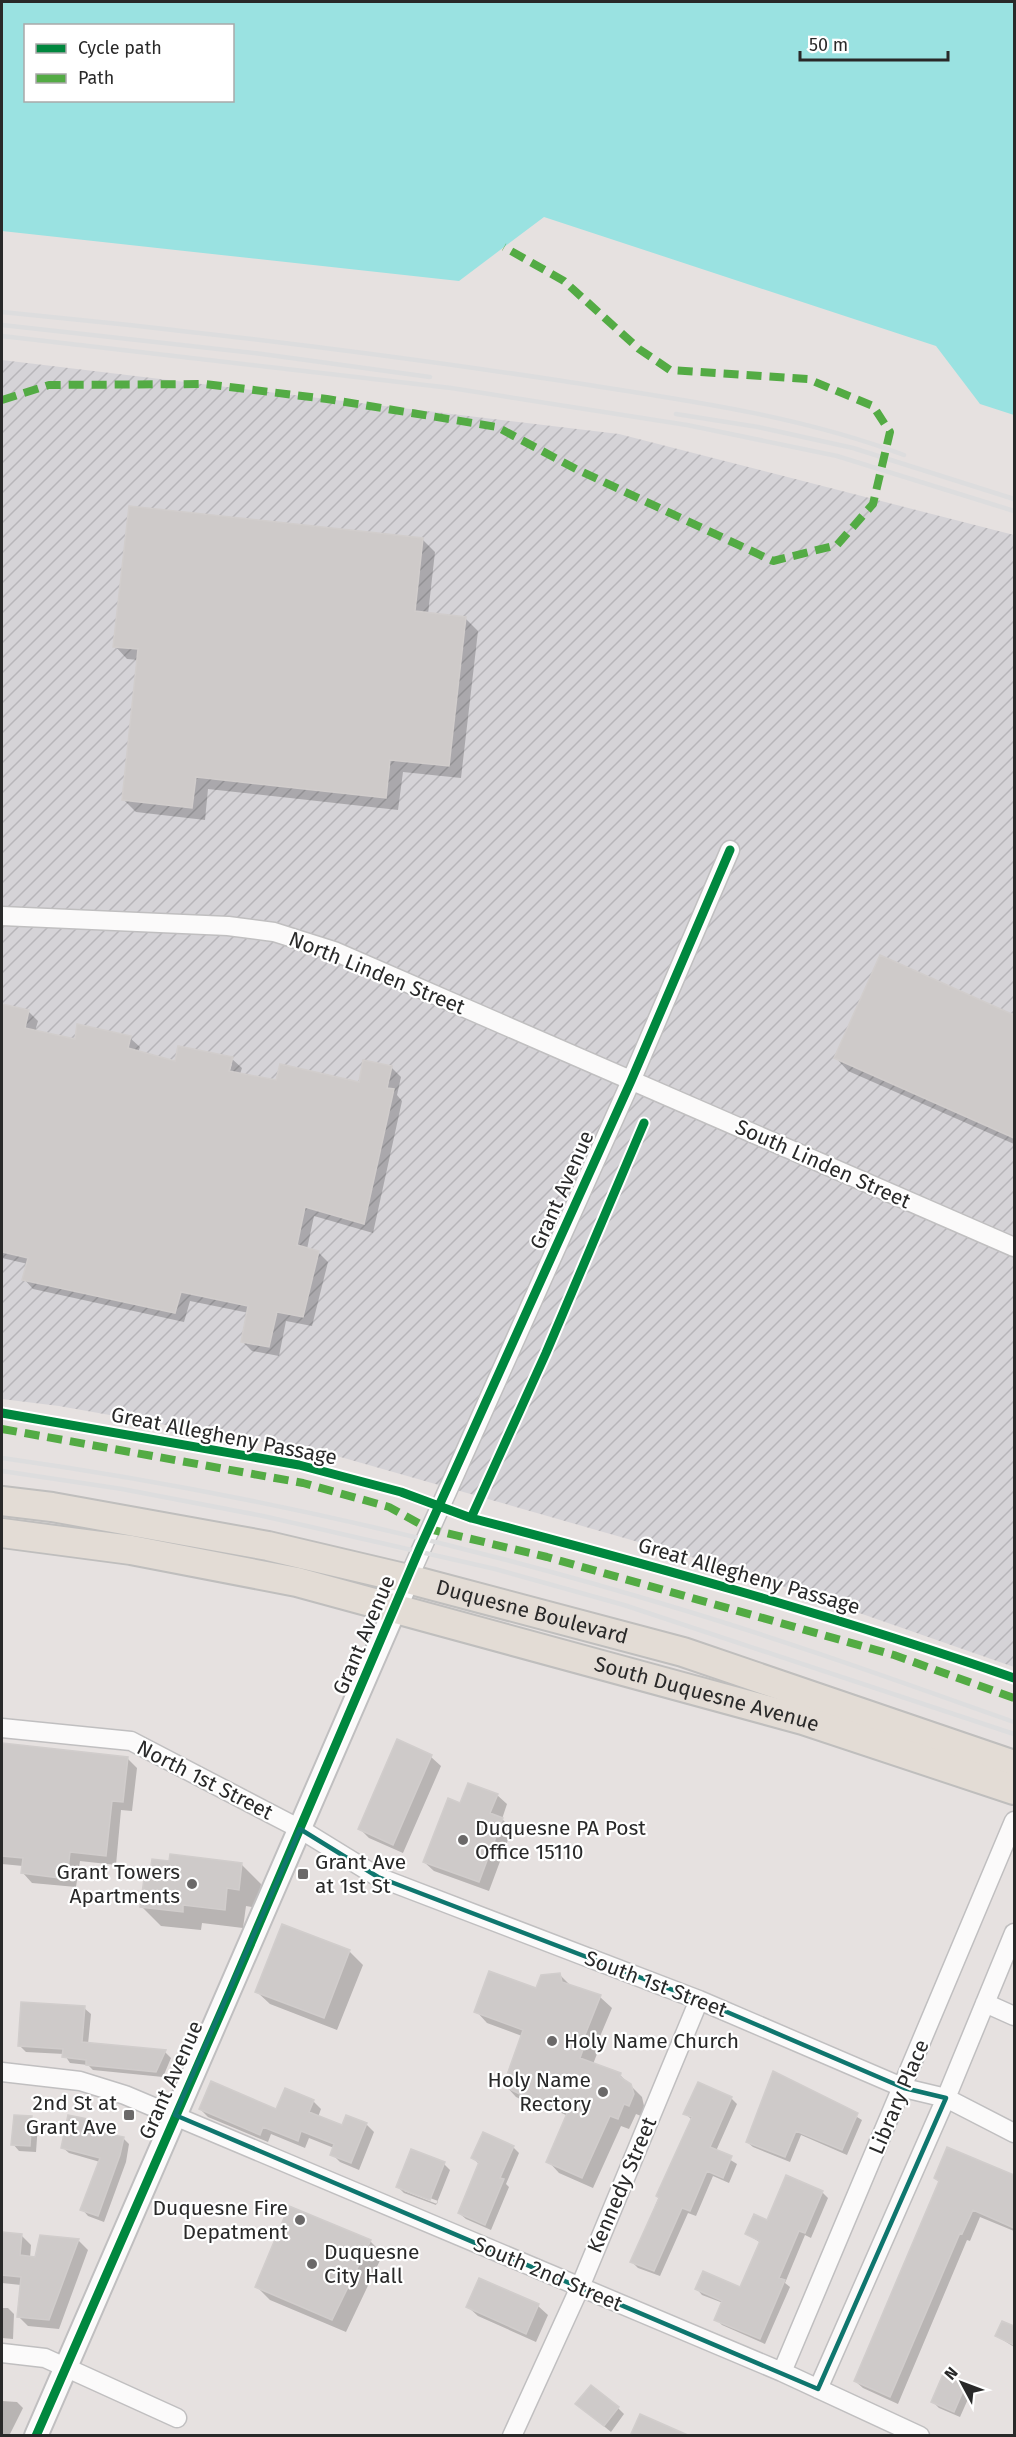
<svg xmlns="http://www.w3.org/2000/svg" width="1016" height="2437" viewBox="0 0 1016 2437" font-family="'Fira Sans',sans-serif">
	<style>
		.industrial { fill: url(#industrial-furrows) }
		.water { fill: #9ae2e1; fill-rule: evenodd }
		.shadow { fill: #0003; fill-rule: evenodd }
		.building { fill: #cecac9; stroke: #d1cdcc; stroke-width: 1.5 }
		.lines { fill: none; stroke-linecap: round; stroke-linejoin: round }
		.minor-casing { stroke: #c0bfc0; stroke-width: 21 }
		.tertiary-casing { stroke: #c0bfc0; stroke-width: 26 }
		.primary-casing { stroke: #bfbebd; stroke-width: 32 }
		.minor { stroke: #fbfafa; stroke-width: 18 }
		.tertiary { stroke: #fbfafa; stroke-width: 22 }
		.primary { stroke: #e3dcd5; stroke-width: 28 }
		.rail { stroke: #ddddde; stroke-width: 4.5 }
		.quiet { stroke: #53ab44; stroke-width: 8; stroke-dasharray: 15 8; stroke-linecap: butt }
		.cycleway-casing { stroke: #fff; stroke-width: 13 }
		.cycleway { stroke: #00873e; stroke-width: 9 }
		.marked { fill: none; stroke: #0f766e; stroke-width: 4.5; stroke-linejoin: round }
		.poi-dot { fill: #6b6969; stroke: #fff; stroke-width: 2 }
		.labels { text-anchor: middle; stroke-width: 4.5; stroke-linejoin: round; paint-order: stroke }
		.street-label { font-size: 21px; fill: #292929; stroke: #fff }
		.poi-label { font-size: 21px; fill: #292929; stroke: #fff; text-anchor: start }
	</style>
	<defs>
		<pattern id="industrial-furrows" width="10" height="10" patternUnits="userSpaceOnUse" patternTransform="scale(1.5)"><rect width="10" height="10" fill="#d5d3d7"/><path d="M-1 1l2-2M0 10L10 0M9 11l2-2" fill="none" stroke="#b7b5b9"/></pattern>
	</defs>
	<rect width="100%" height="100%" fill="#e6e1e0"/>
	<path class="industrial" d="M2,360l617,74 395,101v1132l-281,-98 -403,-115 -271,-48 -57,-7z"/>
	<path class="water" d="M2,2h1012v413l-34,-11 -44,-58 -392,-129 -85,64 -457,-50zM26,26h206v74h-206z"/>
	<path class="shadow" d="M422,539l13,13 -7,62 37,4 13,13 -17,147 -58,-6 -5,38 -190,-21 -3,31 -69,-8 -13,-13 16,-139 -12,-1 -12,-13z
		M880,957l134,59v128l-166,-73 -12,-13z
		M2,1005l26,6 10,10 -3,10 41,10 54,-3 10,9 -2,6 38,10 56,-4 10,9 -2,6 38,8 82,1 31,-16 10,10 -4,18 5,6 -29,132 -59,-17 -7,33 11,3 10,10 -16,64 -26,-5 -7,35 -27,-5 -9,-9 6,-29 -59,-12 -6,21 -151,-33 -9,-10 4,-15 -26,-6zM229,1064h3l-4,14z
		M2,1745l125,13 10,10 -5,43 -11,-1 -5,55 -36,-4 -4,26 -44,-4 -9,-10v-7l-21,-2z
		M431,1757l10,9 -38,87 -34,-15 -10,-10z
		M497,1795l10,9 -5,15 10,10 -23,62 -55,-20 -10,-9 37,-57z
		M242,1865l19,19 -3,24 -12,-2 -3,22 -41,-5 -1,7 -40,-4 -19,-19 9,-26z
		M283,1926l67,26 13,13 -26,65 -67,-26 -13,-12z
		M559,1974l12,12 29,11 12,11 -16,38 3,3 -6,15 27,11 22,22 2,9 -3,10 -5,-2 -7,15 -8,-3 -28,62 -34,-15 -11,-12 20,-45 -15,-7 -10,1 -27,-13 -11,-12 17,-49 -35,-13 -11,-12 61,-21z
		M84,2008l7,6 -3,30 77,8 6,6 -8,19 -70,-7 -5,-5 -18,-2 -6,-9 -38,-2 -7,-7z
		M774,2073l43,20 45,27 -15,35 -46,-20 -11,27 -37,-15 -6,-5z
		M731,2098l6,6 -21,47 21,13 -8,19 -16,-7 -17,40 -8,-3 -28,63 -22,-8 -6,-6 59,-143 -6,-6z
		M313,2101l8,8 -3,8 25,10 23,-3 8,8 -15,38 -19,-8 -8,-8 2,-6 -25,-10 -4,10 -34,-14 -3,8 -60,-25 -8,-8 77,2z
		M32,2118l6,6 -2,28 -17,-1 -6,-7z
		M87,2120l6,7 -1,5 31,6 6,6 -3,18 -22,60 -16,-6 -6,-7 18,-47 -31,-9 -7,-6z
		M513,2147l6,6 -13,31 3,3 -18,43 -25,-11 -7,-6 21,-48 -7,-7z
		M948,2149l66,28v54l-34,-14 -10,24 -3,-1 -69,164 -35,-16 -8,-7 85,-198 -5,-5z
		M444,2164l6,6 -14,35 -32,-12 -6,-6zM404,2188l34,13 -1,3 -33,-13z
		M822,2192l6,6 -17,40 -6,-3 -20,48 5,4 -25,57 -43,-19 -6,-6 7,-16 -21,-8 -5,-6h43l21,-46 -14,-9z
		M2,2233l19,2 10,10 -1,13 6,1 5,-22 38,4 9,9 -29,79 -31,-3 -10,-10 3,-31 -19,-2z
		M370,2241l13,13 -37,78 -76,-32 -13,-13z
		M538,2306l10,9 -12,27 -58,-26 -10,-9z
		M2,2308h6l6,6 -1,25 -11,-1z
		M1003,2323l11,5v19l-17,-11z
		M966,2384l6,6 -12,27 -21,-9 -6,-6z
		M2,2401l15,1 6,6 -13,26h-8z
		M577,2404l41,4 6,6 -13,18z"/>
	<path class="building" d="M129,506l294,32 -8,73 51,6 -17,149 -59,-6 -4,38 -190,-21 -4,31 -70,-8 16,-151 -25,-2z
		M880,955l134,60v123l-180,-80z
		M2,1004l27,6 -4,18 50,11 2,-15 54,12 -3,12 47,13 3,-15 55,11 -4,14 47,9 4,-16 79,18 4,-22 29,6 -5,22 7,1 -30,135 -59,-17 -8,38 22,6 -16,66 -26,-5 -8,35 -28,-5 7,-36 -67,-14 -6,21 -153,-33 6,-22 -26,-6z
		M397,1739l35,16 -39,90 -35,-16z
		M2,1743l126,14 -5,45 -11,-1 -6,55 -36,-4 -3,27 -46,-6 2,-15 -21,-2z
		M468,1783l30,11 -8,19 13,5 -24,64 -56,-20 25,-64 12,5z
		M170,1854l72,9 -3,27 -12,-2 -2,22 -42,-5v7l-43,-5 4,-28 5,1 3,-21 17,2z
		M282,1924l68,26 -26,68 -69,-26z
		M489,1971l47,17 5,-13 19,-2 2,9 39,13 -16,40 3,1 -8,22 41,15 -1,4 11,7 3,10 -5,12 -5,-2 -6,15 -8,-3 -28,62 -36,-16 22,-51 -28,-12h-10l-27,-13 20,-56 -49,-18z
		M21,2002l64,4 -3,36 84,8 -10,22 -70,-7v-5l-24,-3 1,-8 -45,-3z
		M773,2071l85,42 -16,37 -46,-19 -11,26 -39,-15z
		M211,2081l65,28 9,-21 29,12 -5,12 33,13 4,-10 21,8 -16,40 -21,-8 4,-11 -33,-13 -3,10 -35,-14 -3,8 -61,-26z
		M698,2082l34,15 -22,50 22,9 -9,22 -16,-7 -17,40 -8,-3 -28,63 -24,-9 29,-64 -3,-2 36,-79 -9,-3z
		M14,2115l18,1 -2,30 -19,-1z
		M68,2115l20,4 -3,10 39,8 -4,18 -22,61 -18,-6 20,-52 -39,-10z
		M483,2132l31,14 -14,32 4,1 -19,46 -27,-12 21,-51 -8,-4z
		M947,2147l67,28v53l-41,-18 -11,24 -2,-1 -70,164 -36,-16 85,-200 -5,-3z
		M411,2149l34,13 -15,38 -34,-13z
		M786,2175l37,16 -18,42 -6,-2 -20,47 6,2 -25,59 -46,-19 8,-19 -27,-12 8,-18 37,16 20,-46 -15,-7 9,-20 13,6z
		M289,2206l82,34 -39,80 -77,-33z
		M2,2232l20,2 -2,21 15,2 5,-22 39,4 -30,81 -32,-3 4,-40 -19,-2z
		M479,2278l60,26 -13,30 -60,-27z
		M1002,2321l12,5v19l-19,-9z
		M944,2372l23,10 -13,30 -23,-10z
		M591,2385l28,22 -15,19 -29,-22z
		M640,2414l50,22h-60z"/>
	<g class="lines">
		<defs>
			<path id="minor" d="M2,916l226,10 46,6 60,19 680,296
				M408,1579l223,-498 99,-231
				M2,1728l129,13 169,88 78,48 321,123 205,88 42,10 68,35
				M985,2003l29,13
				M2,2072l78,9 45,14 657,277 138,64
				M2,2353l43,5 132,60
				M782,2372l232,-551
				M818,2389l128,-291 68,-165
				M512,2436l68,-149 119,-287"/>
			<path id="tertiary" d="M36,2436l372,-857"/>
			<g id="primary">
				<path id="s1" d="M2,1501l50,6 216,39 140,33 275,73 331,113"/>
				<path id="s2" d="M2,1533l129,17 166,32 506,138 211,70"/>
			</g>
		</defs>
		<use href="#minor" class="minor-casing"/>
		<use href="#tertiary" class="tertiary-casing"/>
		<use href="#primary" class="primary-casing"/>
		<use href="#minor" class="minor"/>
		<use href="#tertiary" class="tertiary"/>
		<use href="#primary" class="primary"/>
		<path class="rail" d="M2,312c187,18 375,41 561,69 114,18 232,33 341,74
			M2,325l260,29 168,23
			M2,336l449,52 236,37 150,31 177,55
			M676,414l82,13 95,21 161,51
			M2,1458c229,32 456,84 678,151 113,34 223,74 334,113
			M2,1471l120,18 141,27 232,53 129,36 390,129"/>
		<path class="quiet" d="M2,400l47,-15 156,-1 122,15 170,28 79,42 197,92 64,-16 36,-41 17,-72 -17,-26 -65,-27 -138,-9 -31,-21 -75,-68 -60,-34
			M2,1429l301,54 86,24 40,22 118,28 347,98 120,43"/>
		<defs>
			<path id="cycleway" d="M644,1123l-98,230 -75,165c183,48 365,98 543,160
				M2,1413l297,52 102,27 70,26
				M36,2436l194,-444 189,-442 212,-469 99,-231"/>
		</defs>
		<use href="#cycleway" class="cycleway-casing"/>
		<use href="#cycleway" class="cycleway"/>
	</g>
	<path class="marked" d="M300,1829l78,48 321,123 205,88 42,10 -128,291 -643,-274z"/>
	<g class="poi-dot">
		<circle cx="463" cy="1840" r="6"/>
		<rect x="297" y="1868" width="12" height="12" rx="3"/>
		<circle cx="192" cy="1884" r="6"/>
		<circle cx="552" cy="2041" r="6"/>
		<circle cx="603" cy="2092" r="6"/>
		<rect x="123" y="2109" width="12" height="12" rx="3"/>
		<circle cx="300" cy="2220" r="6"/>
		<circle cx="312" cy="2264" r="6"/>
	</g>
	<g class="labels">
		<g class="street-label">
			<text transform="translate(377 973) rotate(22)" y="7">North Linden Street</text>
			<text transform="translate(823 1164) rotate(24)" y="7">South Linden Street</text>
			<text transform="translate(562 1190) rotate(-66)" y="7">Grant Avenue</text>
			<text transform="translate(224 1436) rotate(11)" y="7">Great Allegheny Passage</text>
			<text transform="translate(749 1576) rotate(16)" y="7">Great Allegheny Passage</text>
			<text dy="7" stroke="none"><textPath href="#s1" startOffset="542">Duquesne Boulevard</textPath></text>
			<text transform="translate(364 1635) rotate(-67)" y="7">Grant Avenue</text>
			<text dy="7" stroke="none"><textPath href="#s2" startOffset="724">South Duquesne Avenue</textPath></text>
			<text transform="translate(205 1780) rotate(27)" y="7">North 1st Street</text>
			<text transform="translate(656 1984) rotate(21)" y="7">South 1st Street</text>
			<text transform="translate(171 2080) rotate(-66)" y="7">Grant Avenue</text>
			<text transform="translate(899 2097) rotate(-67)" y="7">Library Place</text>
			<text transform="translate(622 2185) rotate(-67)" y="7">Kennedy Street</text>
			<text transform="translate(548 2274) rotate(23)" y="7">South 2nd Street</text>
		</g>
		<g class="poi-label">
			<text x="475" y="1835">Duquesne PA Post<tspan x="475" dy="24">Office 15110</tspan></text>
			<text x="315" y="1869">Grant Ave<tspan x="315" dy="24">at 1st St</tspan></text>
			<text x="180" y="1879" text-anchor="end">Grant Towers<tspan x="180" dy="24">Apartments</tspan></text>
			<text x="564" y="2048">Holy Name Church</text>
			<text x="591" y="2087" text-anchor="end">Holy Name<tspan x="591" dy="24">Rectory</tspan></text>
			<text x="117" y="2110" text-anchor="end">2nd St at<tspan x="117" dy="24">Grant Ave</tspan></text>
			<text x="288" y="2215" text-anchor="end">Duquesne Fire<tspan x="288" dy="24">Depatment</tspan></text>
			<text x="324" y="2259">Duquesne<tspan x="324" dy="24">City Hall</tspan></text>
		</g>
	</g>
	<rect width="1016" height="2437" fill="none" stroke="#292929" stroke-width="6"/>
	<rect x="24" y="24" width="210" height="78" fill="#ffffff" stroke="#a9a9a9" stroke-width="1.5"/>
	<rect x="36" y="44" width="30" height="9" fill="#00873e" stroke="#a9a9a9" stroke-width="1.5"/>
	<text x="78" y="54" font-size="18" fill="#292929">Cycle path</text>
	<rect x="36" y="74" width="30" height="9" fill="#53ab44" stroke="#a9a9a9" stroke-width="1.5"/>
	<text x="78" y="84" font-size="18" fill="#292929">Path</text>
	<g transform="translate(962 2383) rotate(311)" stroke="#ffffff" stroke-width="4.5" paint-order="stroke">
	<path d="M0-4.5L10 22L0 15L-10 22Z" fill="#292929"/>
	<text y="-9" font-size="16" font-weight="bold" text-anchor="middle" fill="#292929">N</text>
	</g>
	<path d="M800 51v9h148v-9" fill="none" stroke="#292929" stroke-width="3"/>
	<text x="809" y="51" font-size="18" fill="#292929" stroke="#ffffff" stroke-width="4.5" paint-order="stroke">50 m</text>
</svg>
